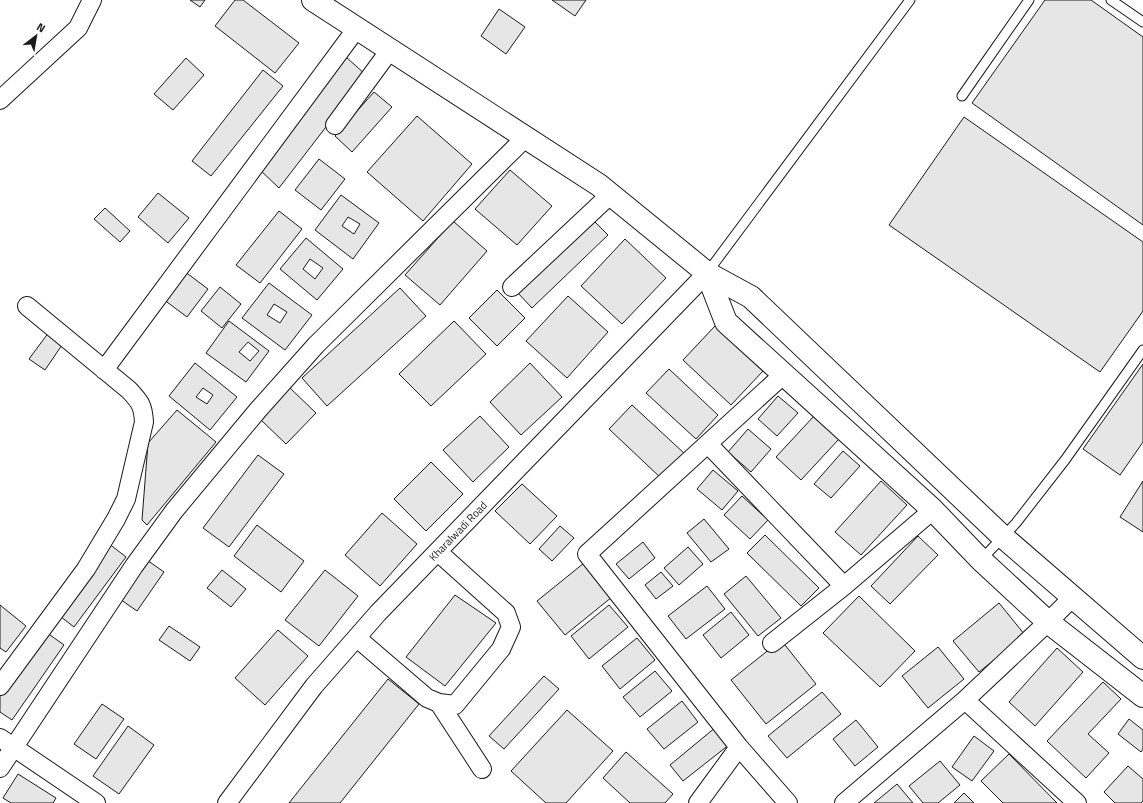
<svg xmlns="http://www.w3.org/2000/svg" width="1143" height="803" viewBox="0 0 1143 803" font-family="'Titillium Web',sans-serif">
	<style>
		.building { fill: #e6e6e6; stroke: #1a1a1a; fill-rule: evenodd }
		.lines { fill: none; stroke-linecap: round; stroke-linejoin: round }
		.lane-casing { stroke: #1a1a1a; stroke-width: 11 }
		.street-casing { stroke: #1a1a1a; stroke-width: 20 }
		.secondary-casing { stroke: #1a1a1a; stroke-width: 24 }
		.lane { stroke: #fff; stroke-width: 9 }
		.street { stroke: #fff; stroke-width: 18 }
		.secondary { stroke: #fff; stroke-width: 22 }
		.labels { text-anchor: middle; stroke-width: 3; stroke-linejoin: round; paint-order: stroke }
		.street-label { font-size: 11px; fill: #1a1a1a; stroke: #fff }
	</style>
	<rect width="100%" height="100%" fill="#fff"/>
	<path class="building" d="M190,0h15l-5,7z
		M235,0h8l56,43 -24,30 -60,-47z
		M552,0h34l-11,16z
		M1045,0h46l52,37v188l-171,-122z
		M499,9l26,18 -19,27 -25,-18z
		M346,57l20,18 -87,113 -20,-19z
		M186,58l18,17 -31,35 -19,-16z
		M263,70l20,16 -72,90 -19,-15z
		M374,92l18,15 -40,45 -17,-16z
		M417,116l55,48 -49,57 -56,-49z
		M964,117l179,125v69l-43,61 -211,-147z
		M319,159l26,20 -24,31 -26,-20z
		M510,170l42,36 -35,39 -42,-36z
		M158,193l31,25 -21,25 -30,-26z
		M341,195l38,28 -26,36 -38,-29zM348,217l12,7 -6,10 -12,-8z
		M105,208l25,23 -10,11 -26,-23z
		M279,211l23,18 -42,54 -24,-18z
		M592,219l16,16 -76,73 -15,-16z
		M453,221l34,30 -47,54 -35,-30z
		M306,238l37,31 -26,31 -37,-31zM310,259l13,9 -8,11 -12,-10z
		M625,239l41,39 -44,46 -41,-38z
		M184,271l24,18 -21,28 -24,-18z
		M269,283l43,32 -27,35 -43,-32zM274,304l13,8 -7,11 -13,-8z
		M220,287l21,17 -19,24 -21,-17z
		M400,288l26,28 -99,90 -25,-28z
		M497,290l28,28 -28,28 -28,-28z
		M568,296l40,36 -41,46 -41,-37z
		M229,321l40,30 -23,31 -40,-29zM248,342l11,9 -9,10 -11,-9z
		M454,321l32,33 -55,52 -32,-32z
		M715,326l48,45 -32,34 -48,-45z
		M49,332l15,10 -19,28 -16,-11z
		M195,363l42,34 -27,33 -41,-34zM203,388l10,7 -6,9 -11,-7z
		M530,363l32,34 -41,38 -31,-33z
		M1143,364v78l-23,33 -37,-26z
		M669,369l49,46 -22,24 -50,-46z
		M290,388l26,25 -30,31 -26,-25z
		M778,396l20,17 -21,23 -19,-17z
		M632,405l53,49 -23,25 -53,-50z
		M177,410l39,32 -69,83 -5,-5 6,-77z
		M480,416l29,31 -36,35 -30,-32z
		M814,416l25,23 -38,41 -25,-23z
		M748,429l23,20 -20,23 -23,-20z
		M843,451l17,15 -29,32 -17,-14z
		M258,455l26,19 -55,73 -26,-19z
		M431,462l32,32 -37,37 -32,-32z
		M713,470l25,21 -16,19 -25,-21z
		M881,481l26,24 -46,50 -26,-23z
		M1143,481v51l-23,-15z
		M522,484l35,32 -27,28 -35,-33z
		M742,496l26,24 -18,19 -26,-24z
		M382,513l35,31 -37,42 -35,-31z
		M704,519l25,30 -18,13 -24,-29z
		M257,525l47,36 -23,31 -47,-36z
		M560,526l14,12 -22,23 -13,-12z
		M765,535l54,53 -18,18 -54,-53z
		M918,536l20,19 -48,49 -19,-18z
		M643,542l12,16 -26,21 -13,-15z
		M108,543l18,14 -52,70 -18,-14z
		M688,547l15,17 -24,21 -15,-17z
		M144,558l20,14 -27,39 -20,-14z
		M584,563l28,34 -47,38 -28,-34z
		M222,570l24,19 -15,18 -24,-19z
		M325,570l33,26 -39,50 -34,-26z
		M661,572l12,14 -17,13 -11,-14z
		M746,576l35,42 -23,18 -34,-42z
		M707,586l18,23 -39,30 -18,-23z
		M455,595l41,28 -51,63 -39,-29z
		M859,596l56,55 -35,36 -57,-54z
		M999,603l26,32 -46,37 -26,-31z
		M0,605l26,21 -20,26 -6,-4z
		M609,605l19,22 -39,32 -18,-23z
		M731,612l18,23 -28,23 -18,-23z
		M169,626l31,21 -10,14 -31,-21z
		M43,630l21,15 -52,75 -12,-8v-20z
		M278,630l30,26 -43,49 -30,-27z
		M637,638l18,22 -35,29 -18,-23z
		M781,640l35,44 -50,40 -35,-44z
		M938,647l26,32 -36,29 -26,-32z
		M1057,648l26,24 -48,54 -26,-24z
		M655,671l17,20 -32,26 -17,-20z
		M544,676l15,13 -55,60 -15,-13z
		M388,679l31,25 -79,99h-51z
		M1103,682l18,17 -33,35 21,19 -23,25 -39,-37z
		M822,692l19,22 -54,44 -19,-22z
		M682,701l16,21 -34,27 -17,-20z
		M102,704l22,15 -28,40 -22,-15z
		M567,710l46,41 -47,52h-20l-35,-32z
		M1129,719l14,11v19l-2,3 -23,-18z
		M856,720l22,27 -23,19 -22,-27z
		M128,726l26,19 -35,49 -26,-18z
		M716,727l14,17 -47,37 -13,-16z
		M974,736l20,15 -22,30 -20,-14z
		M626,752l47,42 -8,9h-35l-27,-25z
		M1009,754l48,49h-54l-22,-22z
		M940,761l20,24 -22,18h-15l-14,-17z
		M1128,766l15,13v22l-2,2h-26l-11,-11z
		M18,774l38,24 -3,5h-42l-8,-5z
		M897,784l16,19h-39z
		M964,793l10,10h-20z"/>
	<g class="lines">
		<defs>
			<path id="lane" d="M1111,0l32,22
				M962,96l67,-96
				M707,273l203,-273
				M981,560l35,-37 49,-63 78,-110"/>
			<path id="street" d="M0,100l78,-72 14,-28
				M335,125l55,-75
				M512,287l99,-93
				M104,370l253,-342
				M784,374l-197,180 152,193 49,56
				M708,444l136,142
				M357,638l70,60 12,5 16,2 46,-56 10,-22 -5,-14 -68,-61
				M772,643l72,-57 89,-76
				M0,686l86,-117 30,-50 10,-20 18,-77c-1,-17 -4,-20 -15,-32l-102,-84
				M965,700l112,103
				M439,703l43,66
				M0,738l96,65
				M0,768l134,-202 40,-55 84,-101 58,-65 209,-207
				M227,803l87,-117 64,-73 329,-340
				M698,803l41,-56
				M844,803l121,-103 83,-78 25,-25"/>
			<path id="secondary" d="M313,0l286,185 108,88 44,24 252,240 140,121
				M707,273l19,49 207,188 48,50 67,62 95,74"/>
		</defs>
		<use href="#lane" class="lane-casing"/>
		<use href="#street" class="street-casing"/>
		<use href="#secondary" class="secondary-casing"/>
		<use href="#lane" class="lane"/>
		<use href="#street" class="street"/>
		<use href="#secondary" class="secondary"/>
	</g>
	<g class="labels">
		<g class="street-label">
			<text transform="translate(458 531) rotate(-46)" y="4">Kharalwadi Road</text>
		</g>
	</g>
	<g transform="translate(36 36) rotate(31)" stroke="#ffffff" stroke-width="3" paint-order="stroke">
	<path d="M0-3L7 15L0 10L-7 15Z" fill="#1a1a1a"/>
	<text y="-6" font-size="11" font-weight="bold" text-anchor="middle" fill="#1a1a1a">N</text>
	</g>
</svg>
